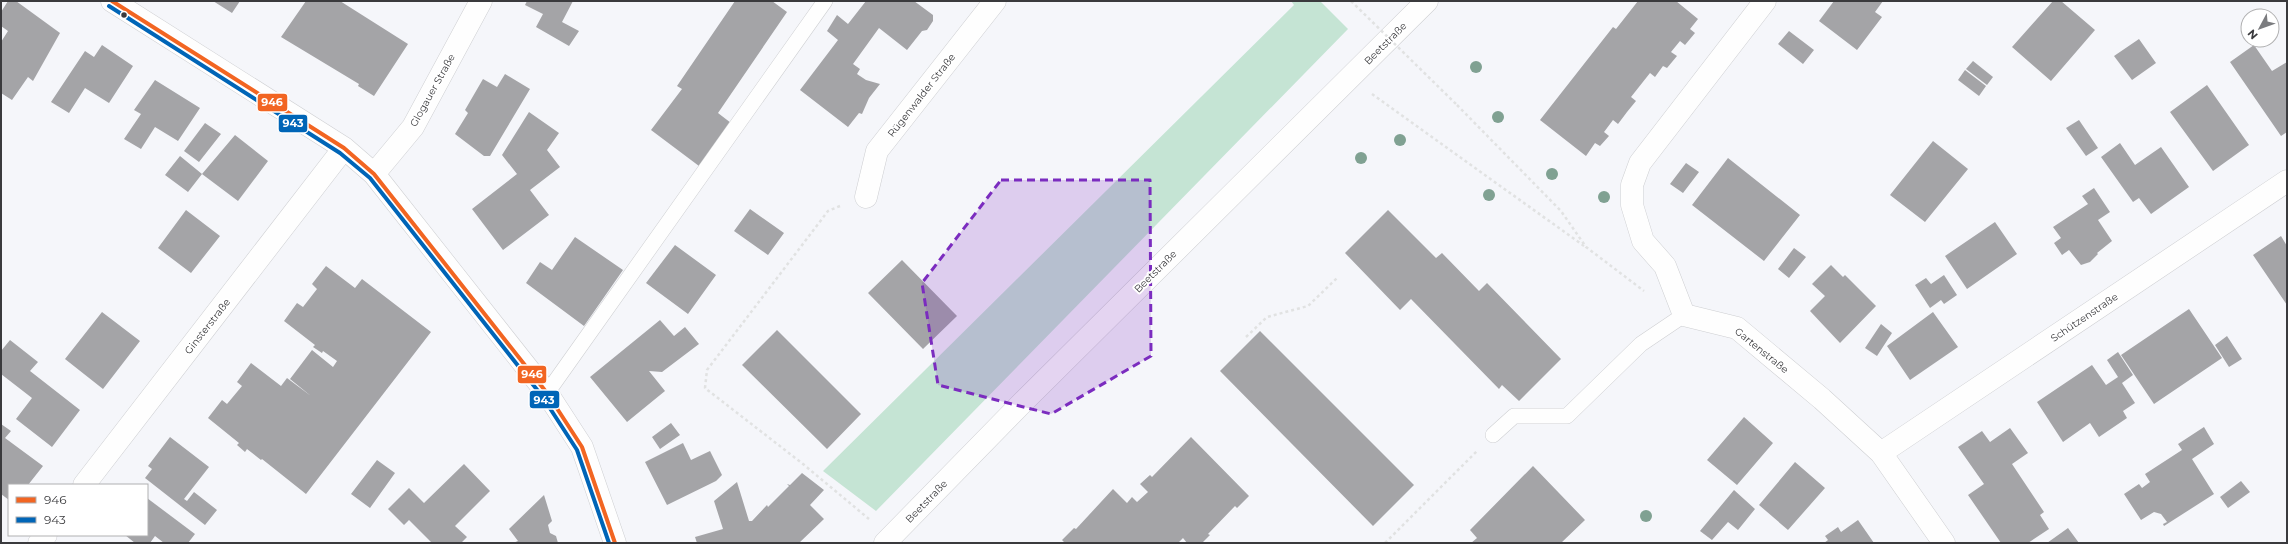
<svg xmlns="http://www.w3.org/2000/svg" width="2288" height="544" viewBox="0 0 2288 544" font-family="Montserrat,sans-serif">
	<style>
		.green { fill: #c5e4d4 }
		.building { fill: #a4a4a7 }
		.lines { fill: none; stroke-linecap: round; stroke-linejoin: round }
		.service-casing { stroke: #cecfd2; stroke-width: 16 }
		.minor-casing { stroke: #cecfd2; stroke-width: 23 }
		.secondary-casing { stroke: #cecfd2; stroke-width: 23 }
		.path { stroke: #e1e2e2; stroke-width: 2.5; stroke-dasharray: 3 3; stroke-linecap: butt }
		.service { stroke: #fefefe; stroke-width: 15 }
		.minor { stroke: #fefefe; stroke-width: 22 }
		.secondary { stroke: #fefefe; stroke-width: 22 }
		.path-bridge { stroke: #e1e2e2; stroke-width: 2.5; stroke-dasharray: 3 3; stroke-linecap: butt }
		.bus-1-casing { stroke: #fff; stroke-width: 7 }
		.bus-2-casing { stroke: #fff; stroke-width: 7 }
		.bus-1 { stroke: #f26522; stroke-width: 4 }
		.bus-2 { stroke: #0065b7; stroke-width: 4 }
		.tree { fill: #80a192 }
		.marked { fill: #7b2cbf; fill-opacity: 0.2; stroke: #7b2cbf; stroke-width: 3; stroke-dasharray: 8 5; stroke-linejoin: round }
		.bus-dot { fill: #3a3a3d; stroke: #fff; stroke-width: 1.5 }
		.labels { text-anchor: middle; stroke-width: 4; stroke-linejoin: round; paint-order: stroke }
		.street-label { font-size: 10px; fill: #3a3a3d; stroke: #fff }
		.line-badge { stroke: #fff; stroke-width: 1.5 }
		.badge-label { font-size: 11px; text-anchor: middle; font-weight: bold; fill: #fff }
	</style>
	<rect width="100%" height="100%" fill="#f5f6fa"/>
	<path class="green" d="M1291,1h29l28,28 -472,482 -53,-40 471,-466z"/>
	<path class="building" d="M8,1h8l44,32 -27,48 -5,-4 -16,23 -11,-7v-51l7,-11 -7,-5v-14z
		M213,1h27l-8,12z
		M306,1h34l68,43 -34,52 -16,-10 1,-2 -78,-47z
		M527,1h46l-11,21 17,9 -10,15 -33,-19 7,-13 -18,-9z
		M735,1h37l15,11 -69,101 13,10 -32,43 -48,-36 31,-41 -5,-3z
		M866,1h48l19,14v6l-6,9 -5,1 -15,19 -28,-22 -26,36 7,5 -3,5 9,6 14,4 -11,14 -7,16 -3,-1 -11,14 -48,-37 38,-50 -11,-9 10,-16 11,9z
		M1638,1h38l22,18 -8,10 5,4 -10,12 -5,-4 -9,11 6,4 -10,12 -4,-2 -8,11 -5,-4 -19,24 5,4 -9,11 -9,12 -5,-4 -9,12 5,4 -9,10 -5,-3 -9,13 -46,-36 73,-93 3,2z
		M1834,1h49l-8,11 7,5 -25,33 -38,-29z
		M2053,1h8l34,29 -44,51 -39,-34z
		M1789,31l25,19 -11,14 -25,-20z
		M2139,39l17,24 -24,17 -18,-24z
		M102,45l31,21 -24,37 -24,-15 -16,25 -18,-11 34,-51 9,6z
		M2254,45l18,26 15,-9v70l-6,4 -51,-74z
		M1973,61l20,16 -6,8 -21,-16z
		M1965,70l21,16 -7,10 -21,-16z
		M505,74l25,15 -40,67h-6l-29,-22 13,-21 -3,-3 18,-31 14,8z
		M155,80l45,28 -22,33 -23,-14 -14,22 -17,-10 17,-25 -7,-4z
		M2207,85l42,60 -36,26 -43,-59z
		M529,112l30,21 -12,17 13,17 -30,23 19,25 -46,35 -31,-41 45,-35 -15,-19z
		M2079,120l19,28 -12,8 -20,-28z
		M205,123l16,11 -22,28 -15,-11z
		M235,135l33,26 -30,40 -36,-27z
		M1933,141l35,28 -43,53 -35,-27z
		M2120,143l15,22 26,-18 28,40 -38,27 -12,-16 -6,4 -32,-45z
		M180,156l22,18 -14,18 -23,-17z
		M1728,158l72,57 -36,46 -72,-56z
		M1686,163l13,9 -16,21 -13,-9z
		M2094,188l16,24 -12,8 14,21 -15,12 1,1 -8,8 -9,3 -12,-15 -7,5 -8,-12 7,-5 -8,-11 35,-23 -6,-8z
		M750,209l34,24 -16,22 -34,-24z
		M186,210l34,26 -29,37 -33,-25z
		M1388,210l48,48 6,-5 37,38 8,-8 74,76 -42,42 -17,-16 -3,4 -88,-90 -11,11 -55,-57z
		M1995,222l22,32 -50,35 -22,-33z
		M2281,236l6,10v59l-34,-50z
		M575,237l48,33 -39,56 -58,-43 14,-21 12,8z
		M675,245l41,30 -28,39 -42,-31z
		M1794,248l12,9 -17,21 -11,-9z
		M902,260l55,56 -34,33 -55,-56z
		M1831,265l12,12 2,-2 31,31 -36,37 -30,-32 15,-15 -13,-12z
		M326,266l29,22 7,-9 69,53 -125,162 -44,-35 -1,1 -14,-11 -2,3 -8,-7 2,-2 -31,-25 14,-18 5,4 15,-18 -5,-4 14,-19 30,23 6,-8 24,18 -21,-17 22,-29 21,17 4,-6 -14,-10 -1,2 -9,-6 2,-2 -31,-24 13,-18 6,4 14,-18 -5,-5z
		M1944,275l13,20 -13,9 -3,-4 -11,8 -15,-23 11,-7 5,6z
		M2189,309l33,49 -68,46 -33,-49z
		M102,312l38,29 -37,48 -38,-30z
		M1933,312l25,35 -48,33 -23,-34z
		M660,320l14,16 11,-9 14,17 -37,28 -13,-1 16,20 -38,31 -37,-45z
		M1881,324l11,9 -15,23 -12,-8z
		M777,330l84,84 -34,35 -85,-84z
		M1260,331l154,154 -41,41 -153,-155z
		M2227,336l15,23 -13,8 -14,-22z
		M10,340l28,22 -8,9 50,39 -28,37 -36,-28 16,-21 -31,-24v-23z
		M2118,352l15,23 -11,8 13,20 -12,8 4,7 -28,19 -9,-14 -27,19 -26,-40 55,-37 14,20 12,-8 -11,-17z
		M1744,417l29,26 -36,42 -30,-25z
		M671,423l9,12 -20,14 -8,-12z
		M1,424l10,7 -6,7 38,28 -15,19h-19v15l-8,-6z
		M2204,427l10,17 -22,15 22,35 -50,32 -1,-2 4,-2 -6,-8 -7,-2 -13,8 -17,-26 15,-10 3,4 8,-6 -5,-8 37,-24 -4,-6z
		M2010,428l18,25 -16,11 32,48 -4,3 9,14 -21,14h-27l-33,-48 16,-11 -26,-37 24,-16 8,11z
		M170,437l39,30 -25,32 3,2 7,-9 23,18 -12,15 -60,-47 7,-9 -4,-3z
		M1191,437l58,59 -12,12 -2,-2 -27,28 2,1 -8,8h-15l-4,-5 -5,5h-113l-3,-3 12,-12 2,1 37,-40 14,14 5,-6 5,5 11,-10 -8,-8 10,-9 2,2z
		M683,443l8,17 19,-9 12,24 -6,6 -49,24 -22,-43z
		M377,460l18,13 -25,35 -19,-14z
		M1795,462l30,26 -37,42 -29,-25z
		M464,464l26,27 -35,35 12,11 -6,6h-29l-23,-23 -5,5 -16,-16 21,-21 15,15z
		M1533,466l52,54 -24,23h-90l6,-5 -7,-8z
		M802,473l22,17 -14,15 14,14 -25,24h-102l-2,-6 28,-8 -9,-28 23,-19 12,39h3l15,-16 1,2 21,-21 -2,-2 3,1z
		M2241,481l9,11 -22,16 -8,-11z
		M1734,490l21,19 -17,21 -10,-8 -16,18 -12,-9z
		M544,495l8,26 -4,4 2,8 6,3 2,7h-45l5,-2 -9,-12z
		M147,498l48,36 -7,9h-24l-9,-7 -5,7h-15l-10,-8h22z
		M1858,520l16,23h-50l4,-3 -3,-4 13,-9 3,5z
		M2068,528l11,15h-32z"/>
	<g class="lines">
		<defs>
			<path id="service" d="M547,393l278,-392
				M1493,435l21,-19h53l74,-72 43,-29"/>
			<path id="minor" d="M112,1l232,147 30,26 173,219 35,54 33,96
				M1765,1l-125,162 -8,22v20l11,36 22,25 19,49 53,13 85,71 59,54 63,90
				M374,174l39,-47 68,-126
				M866,197l11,-46 118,-150
				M1881,453l406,-272
				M84,485l260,-337
				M39,543l7,-8"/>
			<path id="secondary" d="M885,543l137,-140 405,-402"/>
		</defs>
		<use href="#service" class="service-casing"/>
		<use href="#minor" class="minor-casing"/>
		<use href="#secondary" class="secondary-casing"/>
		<path class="path" d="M1372,94l212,152
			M1457,105l104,106 25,36 58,44
			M840,206l-12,5 -121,159 -2,18 98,76 66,55
			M1246,337l21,-20 41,-11 29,-28
			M1385,543l92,-92"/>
		<use href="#service" class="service"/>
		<use href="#minor" class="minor"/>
		<use href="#secondary" class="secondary"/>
		<path class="path-bridge" d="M1351,1l106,104"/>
		<defs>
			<path id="bus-1" d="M112,1l232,147 30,26 173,219 35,54 33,96"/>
			<path id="bus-2" d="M109,6l231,147 30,25 172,218 35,54 32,93"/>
		</defs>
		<use href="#bus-1" class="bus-1-casing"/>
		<use href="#bus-2" class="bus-2-casing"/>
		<use href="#bus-1" class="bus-1"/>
		<use href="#bus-2" class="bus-2"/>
	</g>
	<g class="tree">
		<circle cx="1476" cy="67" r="6"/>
		<circle cx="1498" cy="117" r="6"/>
		<circle cx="1400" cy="140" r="6"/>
		<circle cx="1361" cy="158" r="6"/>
		<circle cx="1552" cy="174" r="6"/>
		<circle cx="1489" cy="195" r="6"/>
		<circle cx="1604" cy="197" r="6"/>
		<circle cx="1646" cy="516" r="6"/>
	</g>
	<path class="marked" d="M1001,180h149l1,176 -100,58 -113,-29 -16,-102z"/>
	<circle class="bus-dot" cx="124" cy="15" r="3.5"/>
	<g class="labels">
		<g class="street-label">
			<text transform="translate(1385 43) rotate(-45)" y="4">Beetstraße</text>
			<text transform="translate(432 90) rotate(-61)" y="4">Glogauer Straße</text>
			<text transform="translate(921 95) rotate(-52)" y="4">Rügenwalder Straße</text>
			<text transform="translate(1155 271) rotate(-45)" y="4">Beetstraße</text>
			<text transform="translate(2084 317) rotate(-34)" y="4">Schützenstraße</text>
			<text transform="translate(207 326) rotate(-52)" y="4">Ginsterstraße</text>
			<text transform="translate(1762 350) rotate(39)" y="4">Gartenstraße</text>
			<text transform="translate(926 501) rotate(-46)" y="4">Beetstraße</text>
		</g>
	</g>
	<g class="line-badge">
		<rect x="257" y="93" width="31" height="19" rx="4" fill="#f26522"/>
		<rect x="278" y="114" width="30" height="19" rx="4" fill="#0065b7"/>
		<rect x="517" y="365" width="30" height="19" rx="4" fill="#f26522"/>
		<rect x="529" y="390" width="31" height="19" rx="4" fill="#0065b7"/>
	</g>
	<g class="badge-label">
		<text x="272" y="106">946</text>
		<text x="293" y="127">943</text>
		<text x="532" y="378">946</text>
		<text x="544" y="404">943</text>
	</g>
	<rect width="2288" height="544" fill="none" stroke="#3a3a3d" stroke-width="4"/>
	<rect x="8" y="484" width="140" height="52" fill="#ffffff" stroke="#b0b0b1"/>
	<rect x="16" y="497" width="20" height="6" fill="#f26522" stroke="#b0b0b1"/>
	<text x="44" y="504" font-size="12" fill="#3a3a3d">946</text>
	<rect x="16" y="517" width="20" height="6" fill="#0065b7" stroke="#b0b0b1"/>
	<text x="44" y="524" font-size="12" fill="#3a3a3d">943</text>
	<g transform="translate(2260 28) rotate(229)"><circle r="19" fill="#ffffff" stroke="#b0b0b1"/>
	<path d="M0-3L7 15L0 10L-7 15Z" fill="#7b7c7f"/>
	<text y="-6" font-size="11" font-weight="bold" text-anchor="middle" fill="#3a3a3d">N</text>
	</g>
</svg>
